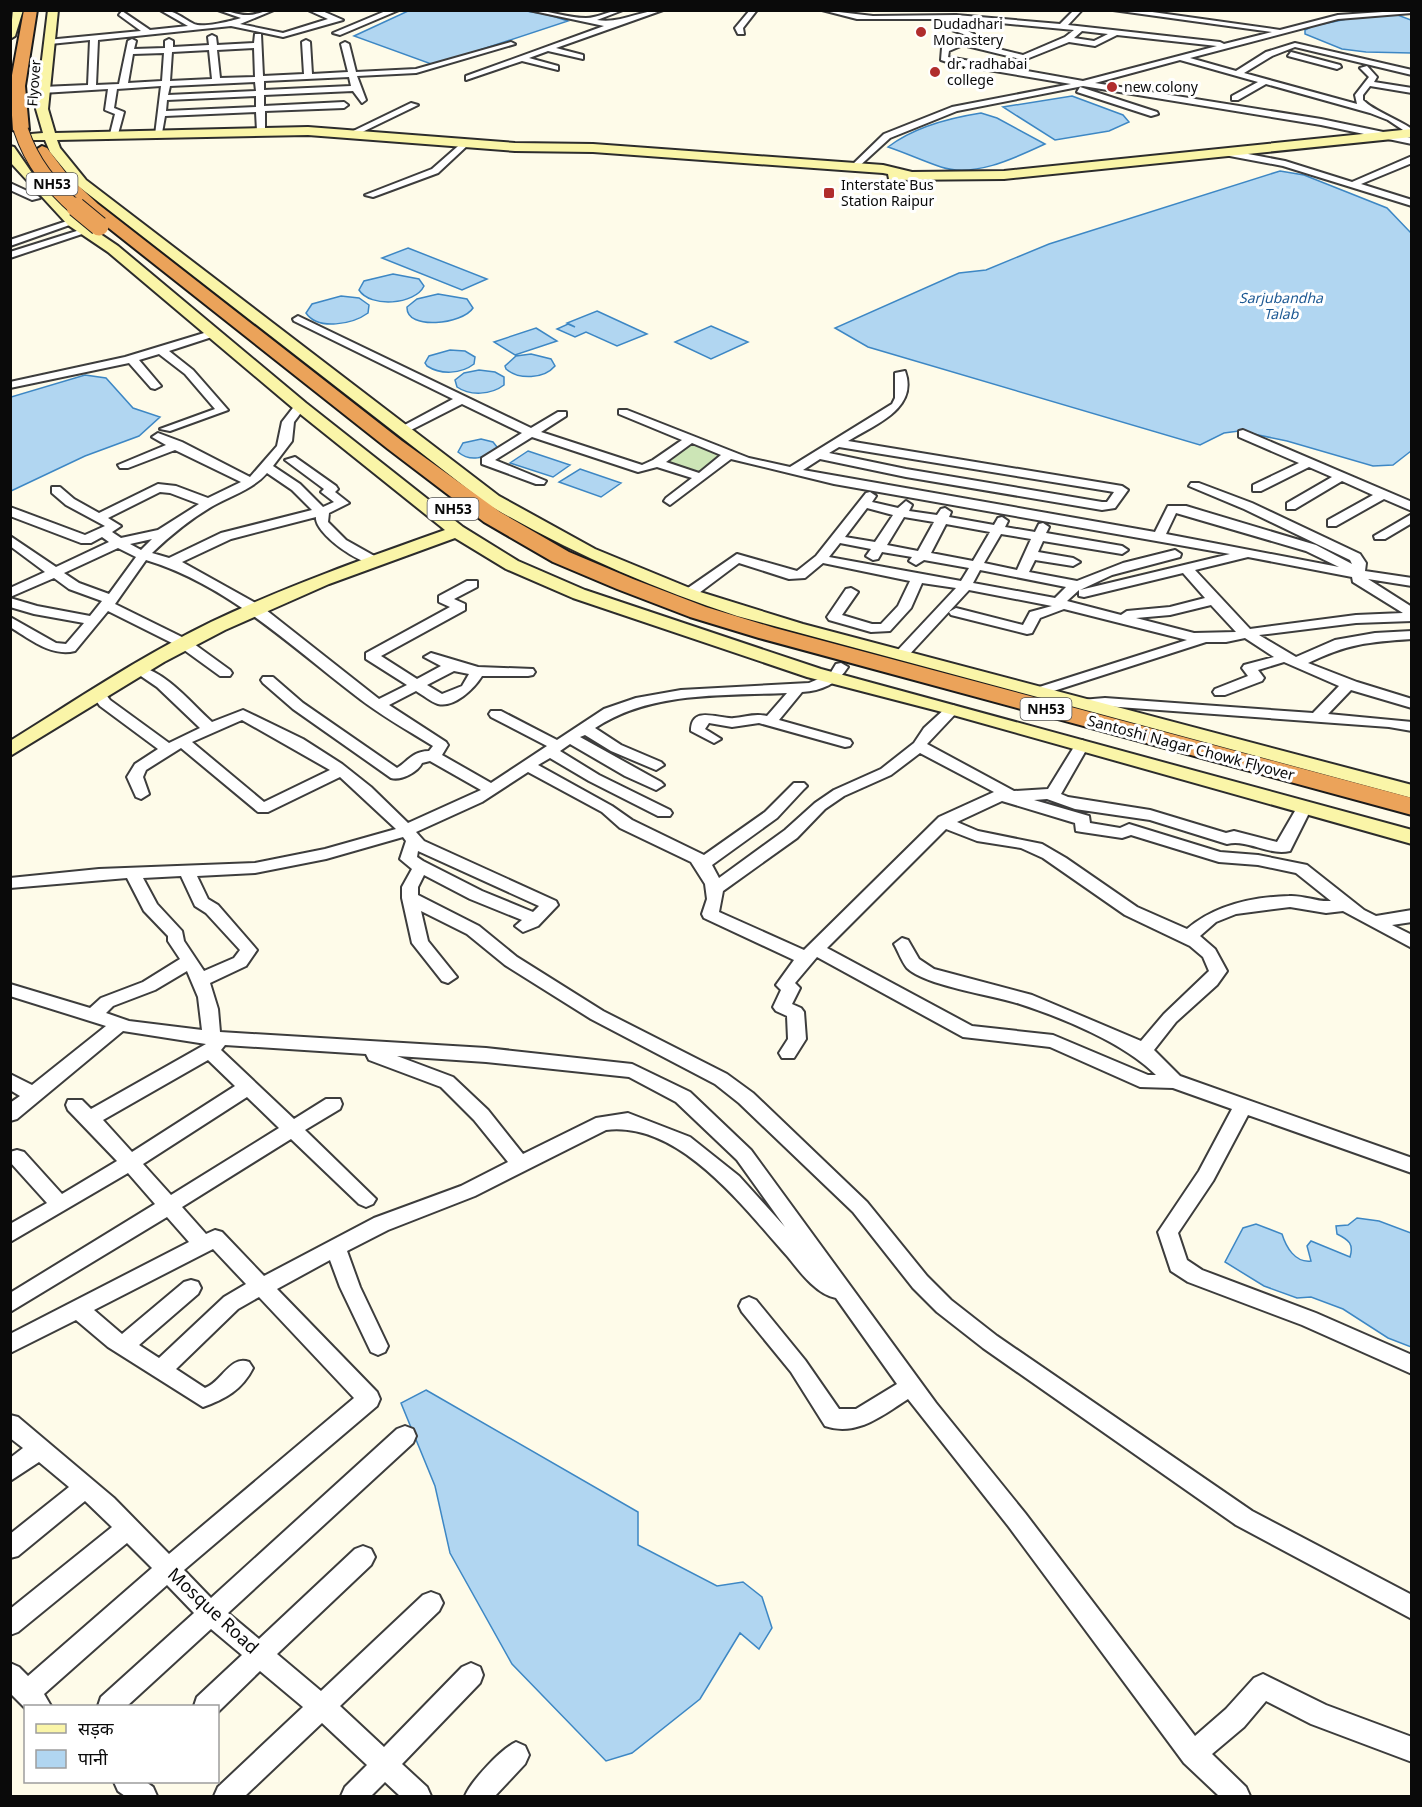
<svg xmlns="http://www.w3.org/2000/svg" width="1422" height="1807" viewBox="0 0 1422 1807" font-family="Georgia,'Noto Sans Devanagari',serif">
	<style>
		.green { fill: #cce5b6 }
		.water { fill: #b1d6f1; stroke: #3d87c4; stroke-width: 1.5 }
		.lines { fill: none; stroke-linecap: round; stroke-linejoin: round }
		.street-casing { stroke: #3d3d3d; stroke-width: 4 }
		.secondary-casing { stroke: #2c2c2c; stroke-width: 4 }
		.highway-casing { stroke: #1b1b1b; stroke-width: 4 }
		.street { fill: #fff; fill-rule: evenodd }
		.secondary { fill: #faf5a8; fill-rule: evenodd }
		.highway { fill: #eba35a; fill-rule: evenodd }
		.highway-bridge-far1-casing { stroke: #1b1b1b; stroke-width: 16; stroke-linecap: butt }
		.highway-bridge-casing { stroke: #1b1b1b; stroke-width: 21; stroke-linecap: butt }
		.highway-bridge-far1 { stroke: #eba35a; stroke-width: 14 }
		.highway-bridge { stroke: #eba35a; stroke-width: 19 }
		.poi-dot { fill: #b02d2c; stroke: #fff; stroke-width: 2 }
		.labels { text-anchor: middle; stroke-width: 6; stroke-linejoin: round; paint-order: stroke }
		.far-poi-label { font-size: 14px; fill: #0a0a0a; stroke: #fff; text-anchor: start }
		.far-street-label { font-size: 14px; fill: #0a0a0a; stroke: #fff }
		.shield { fill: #fff; stroke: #545454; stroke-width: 1.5 }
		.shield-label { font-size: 14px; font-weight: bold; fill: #0a0a0a }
		.far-water-label { font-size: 14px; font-style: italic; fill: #1d5993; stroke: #fff }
		.street-label { font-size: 15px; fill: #0a0a0a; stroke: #fff }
		.near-street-label { font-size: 18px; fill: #0a0a0a; stroke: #fff }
	</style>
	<rect width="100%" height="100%" fill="#fefbe9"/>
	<path class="green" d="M689,442l31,12 2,4c-29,21 -27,16 -59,4z"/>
	<path class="water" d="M408,11c52,0 112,-9 160,10l-134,44 -80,-29z
		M1371,14h24l16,6v33l-45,-1 -24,-3 -37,-15v-4l8,-4z
		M1072,96l51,19 6,7 -20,9 -54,9 -52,-33z
		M981,113l16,5 48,26c-30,14 -71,34 -104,23 -18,-6 -35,-14 -53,-20 26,-20 61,-29 93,-34z
		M1280,171l24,4 83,33 24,25v218l-18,14 -20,1 -86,-25 -48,-10 -15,2 -24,12 -332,-98 -33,-19 124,-55 27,-3 63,-26z
		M408,248l79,31 -25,11 -80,-32z
		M393,274l26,5 5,7c-9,19 -54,22 -65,4l5,-9z
		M438,294l29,5 6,9c-10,16 -67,23 -66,-1l10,-8z
		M341,296l18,2 10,7 -1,8c-15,11 -50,18 -62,0l6,-9z
		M597,311l50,23 -30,12 -31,-14 -11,5 -18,-8 11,-5 7,3 -8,-4z
		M711,326l37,16 -37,17 -36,-17z
		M536,328l21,13 -42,14 -21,-13z
		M450,350l15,1 10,6 -1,7c-13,10 -33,11 -47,2l-2,-3 4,-7z
		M531,354l20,5 4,7c-11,13 -36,14 -49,3l-1,-3 11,-10z
		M479,370l16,2 9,5v8c-13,10 -34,11 -47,2l-2,-7 9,-7z
		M85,375l21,3 27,30 27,9 -21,19 -54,20 -74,35v-94z
		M481,439l12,3 4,5v4c-13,6 -26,12 -39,1l5,-9z
		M528,451l42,14 -17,12 -43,-14z
		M580,469l41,14 -20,14 -42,-15z
		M1357,1218l22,3 32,12v114l-23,-9 -45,-29 -32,-12 -14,1 -33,-12 -39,-24 18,-34 13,-4 26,10c4,13 13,29 29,27l-4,-15 4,-5 39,16c4,-13 -1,-17 -13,-23l-1,-8 12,-1z
		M426,1390l212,122v33l79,41 26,-4 19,15 10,31 -13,21 -19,-16 -40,66 -68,54 -26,8 -94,-97 -62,-111 -15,-67 -34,-83z"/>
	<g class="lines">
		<defs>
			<path id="street" d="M160,10c15,0 22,8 34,14 9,4 38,-3 47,-6l-23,-8c10,0 21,6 31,5 8,0 16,-5 25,-5l-34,14 43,9 45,-14 -20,-9h12l23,10 -60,17 -52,-11 -133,14 -2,45 23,-1 9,-43 4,-2 4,2 -2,8 31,-1v-7l4,-2 4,2v6l36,-2 -1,-8 4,-2 4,2 1,8 37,-2 1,-9h6l2,42 41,-2 -2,-32 4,-2 4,2 2,32 36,-2 -7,-28 4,-2 4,2 7,28 60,-3 95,-27 4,2 -99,29 -59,3 9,24 -4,3 -9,-12 -89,4v11l80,-4 4,3 -4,3 -79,3v20l-4,3 -4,-3 -1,-19 -91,4 -3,17 -7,2 6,-49 -44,3 -3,19 10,4 -6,22 -4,3 -4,-3 5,-20 -10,-4 3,-21 -66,4 -4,-3 4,-3 46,-2 2,-45 -40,4 -3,-4 94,-9 -22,-16 3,-4 28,19 38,-4zM254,48l1,29 -35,1 -3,-28zM209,50l3,29 -42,2 2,-29zM164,53l-2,28 -34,2 5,-29zM349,77l2,9 -87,4v-9zM255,82l1,9 -88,4 2,-9zM256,96v11l-90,4 1,-11z
				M388,10h11l-59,25 -7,-2z
				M529,10c19,0 38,8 57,8 12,0 24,-8 37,-8l-26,10c24,4 43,-10 66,-10l-107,38 27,7v4l-35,-8 -19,7 29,8v4l-36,-9 -56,19v-4l138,-50z
				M750,10h7l-14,18 1,6h-6l-3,-6z
				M822,10l51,6 83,-1 104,9 14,-14h8l-14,15 152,17 4,2 48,-12 -159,-22h25l142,20 58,-15 74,-5v3l-74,6 -148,39 46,13 30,-19 29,-9 117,27v5l-117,-28 -23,9 -28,17 113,31 -2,-9 14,-18 -9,-9 7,-2 10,11 -3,5 38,6v5l-42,-7 -7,9v5c11,11 33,18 49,29v7l-24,-16 -18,-7 -104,-29 -28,16h-6v-4l26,-14 -78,-22 -85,23 226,36 91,19v6l-91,-19 -238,-39 -126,25 -67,27 -35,32 -5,-3 2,-2 32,-31 68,-27 119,-23 -118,-20 -12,-4 1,-12 22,-9 2,-4 -14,-5 -1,-11h-94zM959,19l115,11 -9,7 -42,18 -53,-13 4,-8 -15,-7zM1082,31l26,3 -14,7 -20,-3zM1117,35l100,11 -134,35 -135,-24 1,-6 14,-6 61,15 45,-18 26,4z
				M1291,52l49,13 1,2 -4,2 -49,-13z
				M1080,87l77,25 1,2 -7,2 -74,-24z
				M411,103l7,2 -64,31 -7,-2z
				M465,140l3,1v4l-30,28 -65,24 -8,-2 67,-26z
				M1222,149l63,12 67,21 60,-26v7l-51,21 51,16v6l-129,-40 -64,-12v-4z
				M10,183l28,13 2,2 -8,2 -22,-10z
				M70,220l8,2 -68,24v-6z
				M83,229l8,2 -81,27v-6z
				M298,316l233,112 27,-16h8v4l-25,16 101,33 11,-5 29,-20 -63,-26v-4h8l122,48 41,9 102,-63 3,-6v-25l10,-2c14,38 -31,54 -57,70l274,45 6,4 -13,18 -13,2 -196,-33 -86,-18 -17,11 352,62 13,-26h18l130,39 36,19 -2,-4 -106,-51 -55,-23 2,-3h8l53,20 108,51 6,9 -1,8 47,7v8l-44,-7 44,28v14l-56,2 -97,12 37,22 39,-17 40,-7 37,-2v8c-44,3 -65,5 -104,24l49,19 55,17v9l-61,-18 -23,24 84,8v9l-23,-4 -284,-21 -24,2 -7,-4 7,-4 24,-2 208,15 26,-27 -55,-24 -26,8 6,8 -2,3 -37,14h-10l-2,-3 2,-3 33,-13 -6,-8 2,-3 30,-8 -29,-19 -19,4h-20l-168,54 -5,-1 -2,-3 2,-3 154,-49 -123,-31 -24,9 -8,15 -5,1 -76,-19 -2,-3 7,-4 67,17 7,-13 22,-6 -83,-16 -62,67h-10v-6l59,-63 -34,-5 -11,25 -21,23 -19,1 -42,-12 -2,-3 19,-28 5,-1 7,4 -16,23 30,9h9l17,-18 12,-25 -87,-18 -18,15 -16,1 -50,-16 -44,33h-10v-6l52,-36 60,17 19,-15 50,-63 4,-1 6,4 -4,6 26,6 8,-7 6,4 -3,6 28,4 4,-6 4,-1 6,4 -2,5 45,8 4,-7 4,-1 6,4 -3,6 30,5 4,-8 4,-1 6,4 -3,6 76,13 6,4 -6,4 -79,-13 -5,11 35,6 7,4 -7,4 -38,-6 -6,12 48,9 46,-18 52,-13 6,4 -1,3 -68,18 -32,15 150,-36 -396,-70 -103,-25 -61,46 -6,-4 2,-3 26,-20 -35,-11 -19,5 -106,-35 -37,23 51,21 -2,3h-8l-54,-20v-6l40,-25 -60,-29 -55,28h-8v-4l54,-29 -159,-78 -1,-2zM692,443l29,12 -22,18 -33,-11zM839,447l275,45 -7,10h-5l-196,-33 -77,-16zM867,508l26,7 -18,27 -30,-5zM1176,513l130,38 33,16 -173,-33zM904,517l30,5 -16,29 -31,-6zM946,524l44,8 -17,29 -42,-8zM1001,534l30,5 -14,31 -33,-7zM840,543l31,6 -5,7 7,4 5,-1 4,-7 30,5 -3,4 7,4 8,-5 45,8 -8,13 -132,-24zM1248,557l104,20 1,5 50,31 -47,2 -106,14 -55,-59zM980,570l86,17 -11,11 -82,-15zM1183,573l22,25 -35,9 -43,4 -6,4 -54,-14 12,-11v6l5,1zM1211,605l25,27 -42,1 -58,-15 34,-3z
				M214,330l5,3 -1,2 -49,16 24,19 35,40 -58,21 -10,-2 55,-20 -30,-35 -26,-20 -20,6 22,26 -6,3 -4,-1 -22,-25 -119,25v-6l115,-25z
				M296,404l10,2 -12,16 -2,19 -19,25 27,18 23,23 11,-5 -13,-10 3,-3 -39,-29 10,-3 41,29 2,3 -3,3 14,11 -20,10 -1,9 18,18 32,18v6c-16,3 -64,-31 -62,-47l-85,22 -49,23 79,44 118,93 28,-14 -41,-26v-6l84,-46 -11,-5v-6l28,-15h10v6l-23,12 11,5v6l-84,46 36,23 24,-13 -17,-9 7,-4 47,14 55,2 2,3 -2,3 -5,1h-46c-8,13 -28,32 -44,28 -7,-2 -15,-9 -22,-13l-27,14 57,37 2,3 -6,10 49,28 56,-37 -56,-29 -2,-3 2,-3h10l56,29 47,-31 32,-11 45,-8 128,-7 21,-9 6,-10 5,-1 7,4c-10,16 -26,24 -46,25l-23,28 71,20 2,3 -2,3 -5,1 -86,-24 -27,4 -23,-4 -4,6 16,10 -7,4 -23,-12c0,-27 29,-11 43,-13 12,-1 20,-5 33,-2l20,-23c-65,3 -136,-2 -192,35l26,17 40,17 3,3 -8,5 -45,-19 -26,-16 -5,2 81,45 3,3 -8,5 -31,-14 -55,-32 -10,7 39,24 71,35 2,3 -2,3h-12l-69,-35 -39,-23 -12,7 74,41 20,14 72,35 61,-43 29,-29h10l3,3 -3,3 -27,29 -65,47 7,13 66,-48 30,-27 19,-13 47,-21 33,-26 10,-15 24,-22 5,-1 7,4 -33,35 87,47 34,-2 29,-47 5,-2 7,5 -28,49 7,3 82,13 76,23 8,-2 43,11 22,-38h10l3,3 -22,44c-22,5 -42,-12 -63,-7l-77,-24 -75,-11 -28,-10 -13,1 55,16 1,7 30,5 9,-4 91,28 38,3 49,10 57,45 12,6 36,-6v12l-20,3 20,10v13l-69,-37 -17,2 -36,-6 -54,7 -20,8 -16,14 15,13 12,22 -10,14 -41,37 -22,28 26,26 232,82v15l-164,-58 -35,66 -35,52 9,27 15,10 114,43 96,42v19l-110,-49 -114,-43 -17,-11 -13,-39 41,-61 33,-62 -59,-21 -33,-1 -90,-40 -87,-10 -146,-80 -22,26 5,5 -8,16 9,4 3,4 2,27 -12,19h-12l-3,-5 9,-14 -1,-23 -11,-5 -3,-4 8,-17 -5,-5 18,-25 -90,-42 -2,-4 5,-15 -2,-15 -14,-22 -71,-34 -18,-16 -74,-40 -46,30 -66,30 8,9 132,60 2,4 -20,21 -15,6 -8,-6 7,-6 -52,-21 -46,-24 -6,12v8l61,31 38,31 86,54 124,63 26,19 114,109 60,74 24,24 46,36 255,175 160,84v24l-176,-94 -253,-177 -46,-36 -24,-24 -60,-76 -114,-109 -24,-19 -124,-65 -86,-54 -38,-31 -46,-23 7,30 29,36 -9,6 -6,-2 -30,-38 -10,-45v-11l10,-18 -12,-10 6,-18 -3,-4 -77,22 -71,14 -58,3 11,23 10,6 39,45 -11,16 -36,17 8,26 2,23 266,16 146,16 58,28 61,58 185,253 89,110 170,223 31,-27 28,-31 9,-4 63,31 86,32v25l-101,-38 -45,-23 -22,26 -32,27 34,33 4,9h-31l-35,-33 -175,-236 -101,-128c-25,16 -51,38 -83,27l-34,-54 -49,-60 -3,-6 3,-6 7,-3 7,3 49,60 34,49h17l41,-25 -61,-86c-20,-4 -36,-26 -48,-41 -44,-49 -108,-136 -182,-127l-131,66 -87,34 -41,21 13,36 28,59 -3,6 -7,3 -7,-3 -31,-65 -10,-27 -53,29 100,103 3,7 -3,7 -193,164 27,28 186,-169 8,-3 8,3 3,7 -3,7 -185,170 31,26 96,-90 8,-3 8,3 4,8 -4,8 -94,89 44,37 102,-96 8,-3 8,3 4,8 -4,8 -99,95 44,41 78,-80 9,-4 9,4 3,8 -3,8 -78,81 25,23 4,9h-31l-15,-14 -14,14h-30l4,-9 22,-22 -45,-42 -77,73h-31l4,-9 85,-80 -43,-36 -42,41v-6h-24l3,-9 45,-42 -31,-26 -84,77h-29l3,-9 93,-84 -27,-28 -123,109 7,12h-25v3l-16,-16v-30l9,4 9,9 124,-108 -25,-25 -109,89 -8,3v-26l102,-82 -27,-26 -67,55 -8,2v-24l59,-47 -30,-25 -29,19v-23l13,-10 -13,-10v-23l8,2 96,81 55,56 185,-156 -95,-101 -21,12 -62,60 29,19c17,-6 25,-33 44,-26l4,6c-11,22 -28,31 -50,39l-95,-60 -32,-27 -66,33v-19l179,-92 -22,-25 -157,95v-19l145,-89 -27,-31 -118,69v-18l37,-21 -37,-41v-10l7,-2 7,2 38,42 55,-33 -49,-51 -2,-5 2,-5h14l9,9 115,-65 -83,-13 -106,88 -7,2v-18l10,-7 -10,-6v-16l22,11 74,-59 -96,-30v-12l80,24 11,-10 42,-16 37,-23 -12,-18v-5l-24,-25 -17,-33 -117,10v-10l89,-9 156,-6 70,-14 71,-20 -56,-52 -72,35h-10l-77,-64 -35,22 -3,7 6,17 -8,5 -5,-2 -9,-20 8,-13 23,-15 -58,-43 -8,-11 2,-3h10l6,8 59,43 31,-15 -43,-41 -25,-17 7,-4c28,7 52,37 73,56l31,-12 60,29 39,25 29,23 37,36 73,-33 -51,-29 -8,2c-4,9 -21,18 -31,15l-98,-69 -30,-26 -2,-3 2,-3h10l30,26 94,65c10,-6 16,-17 32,-17l4,-5c-26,-16 -53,-31 -77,-50 -67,-51 -128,-111 -210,-136l-31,44 75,37 40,29 2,3 -2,3h-10l-40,-29 -72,-36 -33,40c-24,6 -45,-12 -65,-24v-10l46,26 10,1 18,-21 -50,-9 -24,-7v-9l27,8 53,10 12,-15 -33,-12 -15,-11 -44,19v-9l35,-16 -35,-26v-10l46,31 53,-25 -7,-5 -11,6h-10l-71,-27v-9l75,28 20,-9 -39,-21 -14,-12v-6h8l14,12 25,14 59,-29 18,2 32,12 33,-16 -66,-32 -47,18h-8l-2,-3 48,-20 -14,-8 6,-4 24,9 68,35 27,-31 5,-24zM267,473l25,17 20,20 -91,23 -52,25 -17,-5c19,-18 37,-33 59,-46 19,-11 41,-17 56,-34zM160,492l10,1 29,11 -41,26 -37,8 -9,-6 9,-6 -13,-8zM152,539l-11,11 -11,-6zM118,548l18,9 -27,37 -30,-11 -15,-10zM454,671l15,3 -7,12 -20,8 -15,-9zM242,720l88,50 -66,32 -72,-60zM920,753l74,39 -55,25 -135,133 -85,-38 4,-21 74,-53 28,-29 19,-13 47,-21zM1002,801l73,22 1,8 6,1 40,6 9,-3 88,27 39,3 38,8 35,28c-14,1 -28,-6 -42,-5 -37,1 -74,9 -102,33l-50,-22 -71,-49 -24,-14 -64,-13 -21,-9zM946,829l31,12 44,7 22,10 82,57 65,31 13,11 6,14 -45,43 -23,27 -109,-46 -98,-26 -15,-10 -11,-19 -6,-2 -8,6c4,7 8,18 13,24 19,18 85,27 113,36 43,14 104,39 136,71h-8l-95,-40 -81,-9 -145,-78zM418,851l121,55 -6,6 -51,-21 -59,-30 -6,-4zM181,876l14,30 11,7 34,37 -6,8 -30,13 -20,-30 -2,-10 -25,-27 -14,-26zM187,971l11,26 4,33 -73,-9 -23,-8 7,-7 42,-16zM225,1045l141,9 3,6 72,27 33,33 34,42 -47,24 -87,32 -110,58 -42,-44 -7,-2 -9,4 -24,-27 109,-68 68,65 7,3 7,-3 3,-5 -71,-69 35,-21 2,-5 -2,-5h-14l-32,20 -73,-69zM397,1056l89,6 143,15 47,25 61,58 48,67 -46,-51 -49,-39 -62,-24 -32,5 -73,36 -35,-44 -35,-33zM208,1060l27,26 -103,66 -29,-32zM247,1097l32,31 -108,67 -28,-31zM213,1249l33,35 -22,13 -65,61 -20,-13 59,-51 3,-6 -3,-6 -7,-2 -7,2 -62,52 -28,-24z
				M1243,430l169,72v9l-28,-12 -48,27h-8v-6l45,-25 -31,-14 -47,28h-8v-6l45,-26 -23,-10 -48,24h-8v-6l46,-22 -60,-26v-6z
				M1412,514v9l-27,16h-10l-1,-3z
				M516,1742l9,4 4,9 -4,9 -30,32h-30c6,-15 36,-47 51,-54z
				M114,1782h32l7,5 4,9h-32l-7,-5z"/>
			<path id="secondary" d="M13,10h10l-8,26 -5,3z
				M48,10h10l-10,99 7,24 253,-6 207,16 78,1 290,21 29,7 92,-1 408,-42v8l-408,42 -111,1 -4,-1 -1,-5 -5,-1 -290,-21 -78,-1 -207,-16 -251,5 3,8 26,32 413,316 96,53 102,42 106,33 609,161v13l-675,-182c-88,-29 -170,-65 -250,-112l-409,-318 -28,-34 -5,-12h-14v-6l12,-1 -7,-24z
				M10,146l4,1 20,29 44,43 40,27 188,157 157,124 55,34 67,29 236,79 591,161v14l-466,-131 -139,-36 -234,-79 -67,-29 -51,-31 -126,46 -104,46 -61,32 -154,94v-15c66,-41 131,-85 201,-119 76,-36 155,-64 234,-92l-151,-121 -186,-157 -40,-27 -57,-62z"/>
			<path id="highway" d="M24,10h13l-12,76 4,44 -8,5 -8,-5 -3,-44z
				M42,146l5,2 22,29 29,27 304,237 98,71 69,40 64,27 73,28 69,21 637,170v17l-653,-177 -69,-21 -73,-28 -64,-27 -69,-40 -96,-73 -302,-239 -29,-27 -23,-32z"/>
		</defs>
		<use href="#street" class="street-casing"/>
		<use href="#secondary" class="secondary-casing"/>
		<use href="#highway" class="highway-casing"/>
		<use href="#street" class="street"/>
		<use href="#secondary" class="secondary"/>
		<use href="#highway" class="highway"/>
		<defs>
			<path id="highway-bridge-far1" d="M21,130c11,33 30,56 56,79"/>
			<path id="highway-bridge" d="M76,207l23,19"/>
		</defs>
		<use href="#highway-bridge-far1" class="highway-bridge-far1-casing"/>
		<use href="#highway-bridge" class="highway-bridge-casing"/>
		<use href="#highway-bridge-far1" class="highway-bridge-far1"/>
		<use href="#highway-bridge" class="highway-bridge"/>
	</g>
	<g class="poi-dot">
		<circle cx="921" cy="32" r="6"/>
		<circle cx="935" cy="72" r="6"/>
		<circle cx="1112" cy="87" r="6"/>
		<rect x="823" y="187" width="12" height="12" rx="3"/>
	</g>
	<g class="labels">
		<g class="far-poi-label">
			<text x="933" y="29">Dudadhari<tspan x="933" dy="16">Monastery</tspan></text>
			<text x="947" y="69">dr. radhabai<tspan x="947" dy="16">college</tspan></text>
			<text x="1124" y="92">new colony</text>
			<text x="841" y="190">Interstate Bus<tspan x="841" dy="16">Station Raipur</tspan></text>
		</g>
		<g class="far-street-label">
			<text transform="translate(34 83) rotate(-86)" y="5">Flyover</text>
		</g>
		<g class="shield">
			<rect x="26.5" y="173" width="51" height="22" rx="4.5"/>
			<rect x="427.5" y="498" width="51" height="22" rx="4.5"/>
			<rect x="1020.5" y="698" width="51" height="22" rx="4.5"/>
		</g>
		<g class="shield-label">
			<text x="52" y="189">NH53</text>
			<text x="453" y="514">NH53</text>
			<text x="1046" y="714">NH53</text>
		</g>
		<g class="far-water-label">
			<text x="1281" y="303">Sarjubandha<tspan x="1281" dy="16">Talab</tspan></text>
		</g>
		<g class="street-label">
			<text transform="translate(1191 748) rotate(15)" y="5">Santoshi Nagar Chowk Flyover</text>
		</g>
		<g class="near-street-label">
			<text transform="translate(213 1611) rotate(43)" y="6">Mosque Road</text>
		</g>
	</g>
	<rect width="1422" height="1807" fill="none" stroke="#0a0a0a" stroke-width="24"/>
	<rect x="24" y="1705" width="195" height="78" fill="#ffffff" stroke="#9d9d9d" stroke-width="1.5"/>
	<rect x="36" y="1724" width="30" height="9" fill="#faf5a8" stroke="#9d9d9d" stroke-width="1.5"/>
	<text x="78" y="1735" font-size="18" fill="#0a0a0a">सड़क</text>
	<rect x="36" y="1750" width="30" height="18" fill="#b1d6f1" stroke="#9d9d9d" stroke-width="1.5"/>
	<text x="78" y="1765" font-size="18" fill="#0a0a0a">पानी</text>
</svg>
